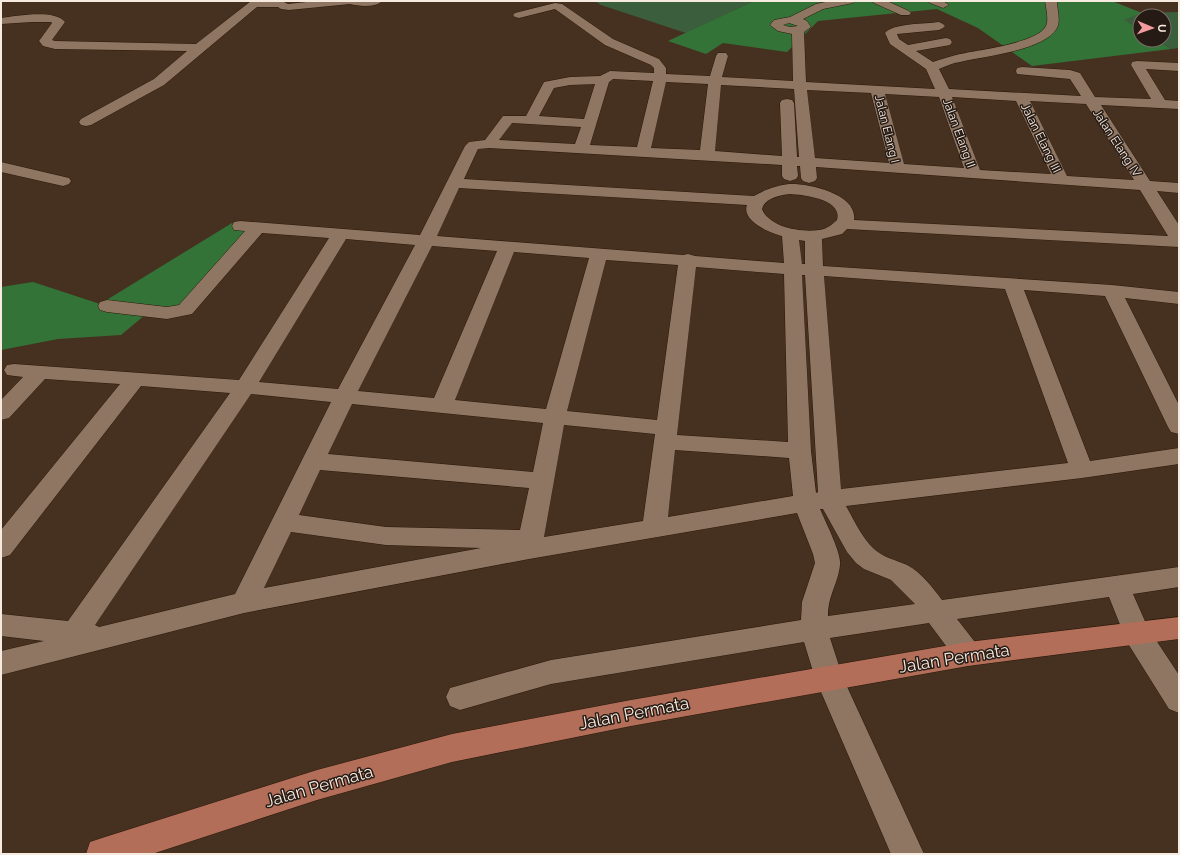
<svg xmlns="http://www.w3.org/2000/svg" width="1180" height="855" viewBox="0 0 1180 855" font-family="Raleway,sans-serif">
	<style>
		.green { fill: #3b5f3c }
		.forest { fill: #337338 }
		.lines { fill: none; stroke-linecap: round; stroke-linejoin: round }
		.minor-casing { stroke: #2b1808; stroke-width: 1 }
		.major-casing { stroke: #2b1808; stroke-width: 1 }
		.minor { fill: #8e7663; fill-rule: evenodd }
		.major { fill: #b26e59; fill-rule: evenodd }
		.labels { text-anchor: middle; stroke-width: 3; stroke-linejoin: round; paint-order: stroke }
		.far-street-label { font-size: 12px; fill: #f7eadf; stroke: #251b14 }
		.near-street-label { font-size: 17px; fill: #f7eadf; stroke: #251b14 }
	</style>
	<rect width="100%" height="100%" fill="#463120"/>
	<path class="green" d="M595,1h159l-68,32 -85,-28z
		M1179,12v36l-8,1 -15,-9h8v-24h-24v14l-17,-10 19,-7z"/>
	<path class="forest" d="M754,1h358l30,12 -18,7 16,10v10h16l15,9 -139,17 -54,-38 -41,-19 -119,12 -31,31 -64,-9 -17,11 -38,-13z
		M232,223l22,14 -66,74 -37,-1 -30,25 -63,4 -57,11v-63l32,-5 67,22z"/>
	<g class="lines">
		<defs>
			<path id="minor" d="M251,1h31l6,3 28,-3h66c-6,7 -24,5 -32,3l-61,6 -8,-1 -3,-2h-21l-93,78 -73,40 -5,1 -5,-1 -2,-3 2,-3 73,-40 33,-28 -132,-2 -12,-3 -4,-5 13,-18 -1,-1h-19l-31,2v-6c15,-2 54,-9 64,4l-13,18 3,1 141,3z
				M830,1h25l-2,2 -30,6 -20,10 4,2 4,6 -7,5 2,50 129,7 -9,-20 -36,-25 -5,-11c8,-10 41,-9 54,-11l4,2 2,2 -2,2 -4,2 -42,4 2,5 9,6 38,-7 4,1 2,3 -2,3 -34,6 17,11c9,-3 18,-6 27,-8 18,-4 78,-11 86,-28 3,-7 0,-18 -1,-25h12c0,9 4,19 0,27 -13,23 -73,28 -97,34 -7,1 -14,4 -21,7l10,20 132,7 -11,-17 -53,-5 -1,-3 1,-3 5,-1 48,3 10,3 15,24 56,2 -20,-34 1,-3 5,-1 42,2v8l-33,-2 19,31 14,1v8l-78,-4 49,76 29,2v10l-22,-2 22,34v22l-332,-18 -5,5 -20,5 1,27 289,19 67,7v12l-54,-6 54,107v29l-8,-2 -3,-5 -63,-131 -81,-6 66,171 89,-13v16l-97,14 -236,28c8,14 16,32 28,43 10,9 22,11 33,16 14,7 26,23 35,35l237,-33v20l-46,7 15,34 31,47v38l-10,-4 -42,-67 -18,-45 -152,22 21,27 4,8 -4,8 -10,4 -10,-4 -29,-39 -99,15 13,40 81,176h-33l-76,-176 -11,-36 -253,42 -91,26 -10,-4 -4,-9 4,-9 101,-28 250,-40 1,-18 13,-39 -2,-9 -16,-41 -268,46 -285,54 -243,62v-24l43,-10 -43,-5v-22l67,7 162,-228 -89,-7 -131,169 -9,3v-28l119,-146 -75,-5 -36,39 -8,2v-20l22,-23 -16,-2 -3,-5 3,-5 7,-1 225,16 90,-142 -67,-5 -70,81 -25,5 -60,-7 -7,-2 -2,-4 2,-4 7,-2 60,7 12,-2 66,-74 -11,-1 -2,-4 2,-4 6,-1 180,14 45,-89 4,-4 16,-2 18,-24h23l18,-34 26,-5 30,-1 10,-5 44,2v-5l-3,-3 -46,-20 -50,-36 -36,9 -4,-1 -2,-2 2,-2 40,-10 7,1 51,35 46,20 7,9v6l44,2 6,-20 2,-3h8l2,3 -6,21 71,4 -1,-47 -14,-3 -8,-6 4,-5 16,-3 26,-13zM789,23l9,3 -8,1 -7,-2zM613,79l40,2 -16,66 -47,-2 19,-63zM666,82l42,2 -8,66 -49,-2zM595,84l-11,35 -45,-3 15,-28 16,-3zM721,85l73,4 5,68h-2l-3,-54 -2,-3 -5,-1 -5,1 -2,3 2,53 -67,-5zM807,90l64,3 18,70 -74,-5zM885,94l54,3 25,71 -60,-4zM952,97l64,4 35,73 -71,-4zM1030,101l56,3 48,76 -67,-4zM512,123l69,4 -6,17 -76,-4zM489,148l293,17v11l2,3 6,2 6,-2 2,-3 -1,-10h3l1,12 2,3 6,2 6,-2 2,-3 -1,-11 324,23 28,46 -314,-16c4,-26 -46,-37 -65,-36 -11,1 -25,6 -35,12l-290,-17 13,-28 1,-2zM459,188l288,17c-6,16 23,28 35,31l2,27 -89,-7 -7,-2 -5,1 -246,-19zM790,194c14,1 53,5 47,26 -4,4 -8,7 -13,9 -18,5 -55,-1 -62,-20 3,-11 18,-14 28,-15zM346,239l69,6 -77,144 -79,-7zM799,240l6,1v23h-3zM432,246l65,5 -63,147 -76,-7zM514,252l75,6 -43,151 -91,-9zM606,260l72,5 -21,155 -90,-9zM696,267l88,7 4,168 -111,-7zM802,275h3l13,217 -2,1 -5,-42zM824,276l181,13 63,174 -227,26zM251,394l80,8 -96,192 -136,33 -4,-2zM352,404l191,19 -10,49 -205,-18zM564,425l91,9 -12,87 -99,16zM675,450l114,8 4,38 -125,21zM320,470l209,18 -9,42 -134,-3 -87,-12zM820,509h3l24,43 9,11 8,6 27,11 24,24 -87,12c0,-21 10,-32 12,-51 2,-11 -15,-44 -20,-56zM291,532l95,13 95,3 -217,40z
				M872,1h15l22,10 2,2 -2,2h-8l-27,-12z
				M928,1h15l6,4 -6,3 -13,-5z
				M1,162l68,16 2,3 -2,3 -6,2 -62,-14z"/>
			<path id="major" d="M1179,617v22l-211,27 -337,60 -179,36 -135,38 -165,54h-66l4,-12 12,-4 215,-68 135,-36 179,-34 337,-58z"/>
		</defs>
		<use href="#minor" class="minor-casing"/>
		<use href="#major" class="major-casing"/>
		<use href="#minor" class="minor"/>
		<use href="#major" class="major"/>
	</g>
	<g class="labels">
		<g class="far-street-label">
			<text transform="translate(887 129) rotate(76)" y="4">Jalan Elang I</text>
			<text transform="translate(959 133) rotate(70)" y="4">Jalan Elang II</text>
			<text transform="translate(1041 138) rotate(64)" y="4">Jalan Elang III</text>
			<text transform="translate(1117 143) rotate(57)" y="4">Jalan Elang IV</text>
		</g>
		<g class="near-street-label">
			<text transform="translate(954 658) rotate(-9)" y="6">Jalan Permata</text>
			<text transform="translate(634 713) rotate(-11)" y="6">Jalan Permata</text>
			<text transform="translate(319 786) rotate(-16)" y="6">Jalan Permata</text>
		</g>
	</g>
	<rect width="1180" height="855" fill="none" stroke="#f7eadf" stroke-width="4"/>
	<g transform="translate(1152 28) rotate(92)"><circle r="19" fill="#251b14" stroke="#796e65"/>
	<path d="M0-3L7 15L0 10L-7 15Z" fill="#f49b9f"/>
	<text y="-6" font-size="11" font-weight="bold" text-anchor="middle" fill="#f7eadf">U</text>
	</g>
</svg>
